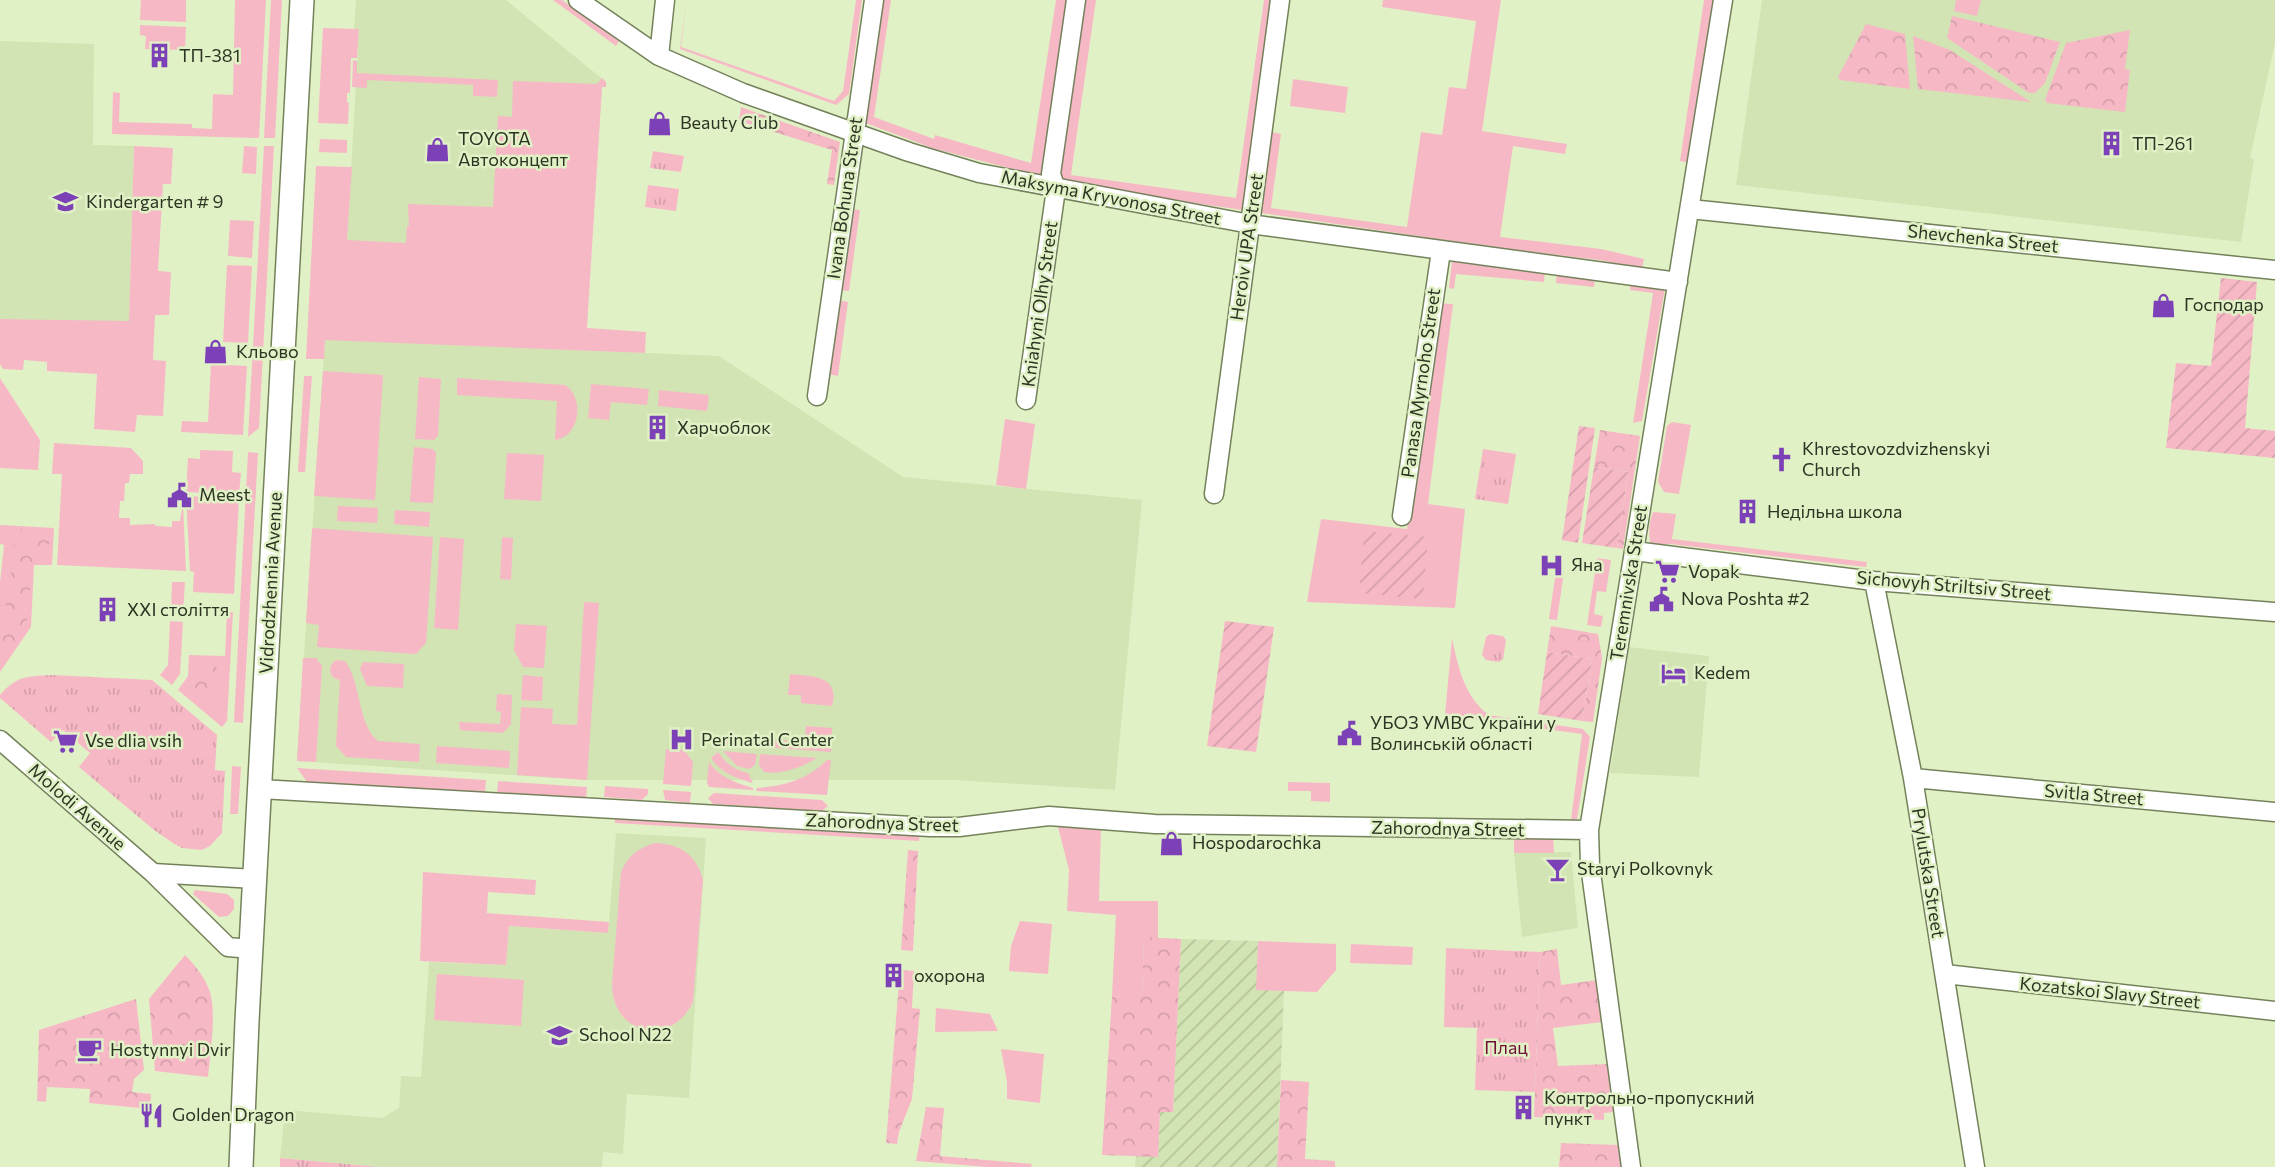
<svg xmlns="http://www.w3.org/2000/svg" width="2275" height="1167" viewBox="0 0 2275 1167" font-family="Commissioner,sans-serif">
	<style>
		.built { fill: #d2e4b3 }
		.industrial { fill: url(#industrial-furrows) }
		.grass { fill: #f7b8c6 }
		.forest { fill: url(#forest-crowns) }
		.park { fill: url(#park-tufts) }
		.garden { fill: url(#garden-furrows) }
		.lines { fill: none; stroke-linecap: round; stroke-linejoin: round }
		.minor-casing { stroke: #74825b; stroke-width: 21 }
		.major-casing { stroke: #74825b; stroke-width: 26 }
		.minor { stroke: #fff; stroke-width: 18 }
		.major { stroke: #fff; stroke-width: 23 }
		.labels { text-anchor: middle; stroke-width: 5; stroke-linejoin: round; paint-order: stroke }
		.poi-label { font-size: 18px; fill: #2e3423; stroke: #e1f1c6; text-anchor: start }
		.street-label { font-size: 18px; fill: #2e3423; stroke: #e1f1c6 }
		.park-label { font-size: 18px; fill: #700f36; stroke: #e1f1c6 }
	</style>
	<defs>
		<pattern id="industrial-furrows" width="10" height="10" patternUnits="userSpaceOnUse" patternTransform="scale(1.75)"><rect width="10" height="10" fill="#d2e4b3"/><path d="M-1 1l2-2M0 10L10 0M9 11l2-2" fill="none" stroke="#b5c49a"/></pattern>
		<pattern id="forest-crowns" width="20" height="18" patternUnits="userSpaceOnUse" patternTransform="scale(1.75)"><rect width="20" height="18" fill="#f7b8c6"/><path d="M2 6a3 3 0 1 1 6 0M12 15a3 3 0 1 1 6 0" fill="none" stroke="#d49faa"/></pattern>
		<pattern id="park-tufts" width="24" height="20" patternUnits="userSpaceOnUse" patternTransform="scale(1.75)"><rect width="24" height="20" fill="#f7b8c6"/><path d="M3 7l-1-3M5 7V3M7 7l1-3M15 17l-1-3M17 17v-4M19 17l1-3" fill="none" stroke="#d49faa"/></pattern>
		<pattern id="garden-furrows" width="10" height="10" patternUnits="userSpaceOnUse" patternTransform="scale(1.75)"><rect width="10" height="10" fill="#f7b8c6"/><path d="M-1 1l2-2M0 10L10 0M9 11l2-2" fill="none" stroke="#d49faa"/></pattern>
	</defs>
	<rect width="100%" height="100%" fill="#e1f1c6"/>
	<path class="built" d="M356,0h150l100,82v5h-4l-11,166 -244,-12 12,-211 -5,-1z
		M1762,0h513v43l-25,115 4,1 -13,83 -505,-57z
		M0,41l94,3 -1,101 41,1 -5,176 -129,-3z
		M325,339l394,17 184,121 239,23 -27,290 -161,-10h-367l-290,-19z
		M1629,647l80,9 -10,121 -89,-4z
		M616,833l90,5 -17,260 -62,-4 -4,60 -20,-2 -1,15h-223l-99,-9 5,-48 97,8 17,-10 2,-32 20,1 8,-115 77,3 3,-39 99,7z
		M1571,852l7,76 -56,9 -8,-84z"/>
	<path class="industrial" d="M1181,939l77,2 -1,48 27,2 -7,176h-142l1,-11h22l2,-44h13z"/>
	<path class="grass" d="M141,0h45v22l-46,-2z
		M235,0h31l-7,138 -147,-4 1,-42 7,1 -1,29 73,2v4l20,1 1,-35 20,1z
		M271,0h11l-7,138h-11z
		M553,0h9l57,41 -3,5z
		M687,0l-6,47 153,54 9,-10 13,-91h6l-13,94 -13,11 -156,-56z
		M881,0h10l-17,117 60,22 1,-4 96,28 25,-163h13l-26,177 -111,-29 -69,-26z
		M1084,0h12l-25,175 165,23 28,-198h9l-30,210 -185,-26z
		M1383,0h118l-19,131 85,13 -2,10 -52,-8 -13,91 101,12 43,10 -2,10 -43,-9 -99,-12 -239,-35 11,-81 9,2 -10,74 136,19 14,-95 21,3 7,-48 17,2 10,-68 -94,-14z
		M1704,0h11l-25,163 -10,-2z
		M1956,0h25l-4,16 -23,-5z
		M140,25l46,2 -1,23 -40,-1 1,-13 -6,-1z
		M323,28l36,1 -2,29h-6l-1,35h-3v9l2,1 -1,21 -30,-1z
		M353,60l4,1v12l141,7 -1,17 -24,-1v-11l-106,-5v8l-15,-1z
		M602,78l4,4v5h-4l-15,241 59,4 -1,21 -320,-13 -1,19h-18l10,-193 36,1 -5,73 59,3 1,-17h2l-1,-22 85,3 5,-91 14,1 1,-36 84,3z
		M1293,79l55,8 -3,26 -55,-7z
		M320,139l27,1v13l-28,-1z
		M134,146l39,2 -2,36h-8l-5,87 13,1 -2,43h-14l-2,45 13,1 -3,55 -26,-1 -2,17 -41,-3 3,-55 -50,-3v-9l-23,-2 -1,10 -20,-1 -3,-5v-45l129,2z
		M244,146l13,1 -1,27 -14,-1z
		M264,146h10l-15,282 -11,9z
		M849,209l11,1 -11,81 -11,-1z
		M230,220l24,1 -2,37 -24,-2z
		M1452,261l93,9 -1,12 -88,-8 -2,15 -5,-1z
		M227,265l25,1 -4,77 -25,-1z
		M1557,272l38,5 -1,10 -38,-4z
		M1631,282l34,6 -23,133 -9,2 20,-130 -23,-3z
		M837,300l11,2 -10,74 -11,-2z
		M1437,303l16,1 -25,200 37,5 -10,99 -148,-6 14,-83 86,10z
		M211,364l36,2 -4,69 -62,-3 1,-11 26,1z
		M323,371l60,4 -8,125 -61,-4z
		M304,376h8l-7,96h-7z
		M419,377l22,2 -3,57 -4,4 -19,-1z
		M0,378l40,62 -2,30 -38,-2z
		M457,378l108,7c20,12 15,52 -10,55l2,-39 -100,-6z
		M591,384l58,5 -2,16 -36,-3 -2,18 -21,-2z
		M659,390l50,5 -2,16 -49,-5z
		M1005,419l30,5 -9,65 -30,-4z
		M1672,422l19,3 -12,69 -15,-2 -6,-10 9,-56z
		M54,443l77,5 12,13v13h-13l-1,9h-4l-1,18h-4l-1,17h11v7l25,-1v2l17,1v-6h8l3,-17 3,67 -129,-6 5,-91h-10z
		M414,447l19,2 3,4 -3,50 -23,-1z
		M200,450l33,1 -1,21 9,1 -2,22 -53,-3 2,-34 12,1z
		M248,452l10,1 -15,270 -9,-1z
		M507,453l37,2 -3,46 -37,-2z
		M186,496l53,3 -5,95 -41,-2 1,-20 -4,-1z
		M338,506l40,2 -1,15 -40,-2z
		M395,510l35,2 -1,15 -35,-3z
		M1653,512l23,2 -4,25 195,23 -1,5 -196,-23 -19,1c-3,-11 -2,-23 2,-33z
		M0,525l54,3 -2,37h-18l-3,62 -31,45v-90l4,-37 -4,-1z
		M312,528l121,9 -7,106 -10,11 -99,-7 2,-22 -13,-2z
		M440,537l24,2 -6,91 -24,-2z
		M502,537l11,1 -2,42 -11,-1z
		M1597,558l14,2 -5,32 -9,-1 -3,23 9,2 -2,11 -14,-2z
		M1556,571l8,1 -7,48 -8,-1z
		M172,582h13l-2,31 -12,-1z
		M584,602l15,1 -12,177 -70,-5 4,-68 32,2 -1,15 25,1z
		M227,612h6l-6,109 -5,6 -44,-37 10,-14 1,-21 36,1z
		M170,621l13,1 -3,52 -8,11 -12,-10 8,-10z
		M516,624l31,2 -3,42 -21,-1 -9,-17z
		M1452,638c6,28 12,59 37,77l94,14 7,8 -13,82 -6,1 11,-86 -137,-19z
		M303,658h13l6,8 -6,96 -19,-1z
		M336,660l9,1c17,23 12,63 33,80l42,3 -1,18 -73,-5 -10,-11 4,-66 -6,-2c-6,-6 -5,-13 2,-18z
		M363,662l41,2 -1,24 -36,-2 -7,-17z
		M790,674c20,2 51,1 42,32l-31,-3v-8h-13z
		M523,675l20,2 -1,24 -21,-1z
		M497,694l15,1 -1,29 -8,9 -43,-3 -1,-8 41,2 1,-12 -5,-1z
		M806,726l26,2 -1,24 -108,-8v-8l81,6z
		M437,746l73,5 -1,17 -73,-5z
		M666,749l18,1 9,12 -2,24 -28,-2z
		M723,751l34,3 -2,11 -6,4 -12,-3z
		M718,752c8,11 16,18 30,21l5,10c-15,-4 -34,-11 -42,-25z
		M760,754l57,4c-15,9 -35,17 -53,14l-5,-7z
		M827,760h4l-4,35 -71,-4 1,-3c27,-2 50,-8 70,-28z
		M709,762c10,15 27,21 44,26v2l-44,-3 -2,-4z
		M232,766l9,1 -3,47h-8z
		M297,768l189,12 -1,13 -178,-11z
		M498,781l89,6 -1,13 -89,-6z
		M1288,782l42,1v19l-19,-1v-10h-23z
		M605,786l43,3v5l-6,6 -38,-3z
		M663,790l28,2 -1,11 -25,-3z
		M714,793l108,7 6,6 -6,5 -109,-7 -5,-6z
		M615,815l305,18 -1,8 -304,-18z
		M1058,827l43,1 -2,73h59v37h-14l-2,60 -30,-2 4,-81 -49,-4 2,-41z
		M1553,836l1,17h-40v-16z
		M656,843c25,1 41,13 47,37l-10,122c-22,46 -81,33 -81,-18l9,-112c7,-16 18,-25 35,-29z
		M423,872l113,8 -1,15 -47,-3 -1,21 122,9 -1,11 -99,-7 -3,39 -86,-4z
		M195,890l32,4 7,6v9l-6,7 -9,1 -26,-23z
		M1020,921l32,3 -4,50 -39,-3 2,-25z
		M1258,941l78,3v26l-19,22 -61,-2z
		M1351,944l62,3 -1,18 -62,-2z
		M437,974l87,6 -3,46 -87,-6z
		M936,1008l54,6 8,17 -63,1z
		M1001,1049l43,5 -4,49 -33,-4v-17z"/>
	<path class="forest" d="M1952,16l108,26 -15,41 -10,10h-6l-82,-55z
		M1866,24l39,10 5,55 -70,-9 -2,-3z
		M2130,30l-5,39 5,1 -5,42 -78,-9 -2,-3 21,-57z
		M1913,36l37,14 81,52 -113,-13z
		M741,107l99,35 -6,43 -7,-1 5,-34 -93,-29z
		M1600,430l40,6 -17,113 -6,-1 11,-76 -34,-5z
		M21,529l27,5 2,9 -3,3 -7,2 -6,6 -8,76 -15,15 -11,-1v-21l9,-28 5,-50z
		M1551,626l47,8 4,24 -9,64 -11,-1 10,-62 -45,-7z
		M202,660l14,2 1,11 -3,27 -8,5c-17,-9 -16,-22 -14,-40z
		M908,850l10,1 -5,100 -12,-1z
		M1144,937l37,2 -8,173h-13l-2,45 -56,-2 10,-159 30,1z
		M1557,949l4,36 36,-5 5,42 -49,6 5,38 50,-2 6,48 -10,1v7l-70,-3 6,-165z
		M185,955c9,9 18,20 23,32 10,20 2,67 0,90l-53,-6 -6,-72z
		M900,970l14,1 -2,37 8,1 -8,90 -13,33 -2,12 -11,-1z
		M136,999l8,71 -10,9 -2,13 19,2 -1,15 -61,-6 1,-14 -43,-2 -1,15 -9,-1 2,-71z
		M1281,1080l28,2 -4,77 30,2v6h-58z
		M926,1107l18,1 -4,48 92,8 -1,3h-44l-71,-6z
		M1561,1143l57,2 3,22h-62z"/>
	<path class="park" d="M653,151l31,5 -3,16 -31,-4z
		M648,185l31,4 -3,22 -31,-4z
		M1483,449l33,5 -8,50 -33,-5z
		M1490,634l13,2 3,4 -3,19 -4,3 -13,-2 -4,-5 4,-18z
		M52,675l100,5 65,55 -2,35 10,1 -3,62 -12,13 -8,4 -20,-2 -9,-5 -19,-13 -75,-63 11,-14 -27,-23 -12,12 -51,-44v-3c16,-19 28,-19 52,-20z
		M1446,948l94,4 -5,140 -60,-2 2,-62 -33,-1z
		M280,1158l99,9h-99z"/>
	<path class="garden" d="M2221,278l36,4 -12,146 30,3v27l-109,-10 10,-85 35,3z
		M1579,426l16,2 -17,115 -16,-3z
		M1594,467l34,5 -11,76 -35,-5z
		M1364,531l64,6 -5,62 -64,-6z
		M1225,621l49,6 -18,125 -49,-6z
		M1547,652l45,7 -10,62 -44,-7z"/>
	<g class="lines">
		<defs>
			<path id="minor" d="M578,0l81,56 84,37 166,59 70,21 271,51 428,58
				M659,56l6,-56
				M1690,209l585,61
				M817,396l57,-396
				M1026,400l30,-211 -5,-15 25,-174
				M1214,494l66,-494
				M1402,516l39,-265
				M1634,551l240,30 401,31
				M1874,581l39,197 62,389
				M0,740l153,133 75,74 23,2
				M1913,778l362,34
				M260,789l670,38h29l90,-11 106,8 434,6
				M153,873l102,6
				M1945,974l330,37
				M1631,1167l-41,-302 -1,-35 134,-830"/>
			<path id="major" d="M241,1167l6,-146 55,-1021"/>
		</defs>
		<use href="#minor" class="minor-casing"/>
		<use href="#major" class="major-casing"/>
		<use href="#minor" class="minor"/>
		<use href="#major" class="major"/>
	</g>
	<defs>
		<symbol id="building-bare" viewBox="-9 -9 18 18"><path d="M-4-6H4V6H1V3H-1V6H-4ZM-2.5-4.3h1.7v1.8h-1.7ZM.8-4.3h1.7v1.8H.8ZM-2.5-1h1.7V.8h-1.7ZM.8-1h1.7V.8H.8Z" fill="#7c41b7" stroke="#e1f1c6" stroke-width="2.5" paint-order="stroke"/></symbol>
		<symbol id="shop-bare" viewBox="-9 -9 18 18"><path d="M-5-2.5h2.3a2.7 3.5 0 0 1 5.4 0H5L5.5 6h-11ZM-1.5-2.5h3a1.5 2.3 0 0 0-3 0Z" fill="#7c41b7" stroke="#e1f1c6" stroke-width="2.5" paint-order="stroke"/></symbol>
		<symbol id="school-bare" viewBox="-9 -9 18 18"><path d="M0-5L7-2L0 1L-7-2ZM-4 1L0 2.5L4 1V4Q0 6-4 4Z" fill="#7c41b7" stroke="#e1f1c6" stroke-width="2.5" paint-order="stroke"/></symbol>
		<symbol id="church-bare" viewBox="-9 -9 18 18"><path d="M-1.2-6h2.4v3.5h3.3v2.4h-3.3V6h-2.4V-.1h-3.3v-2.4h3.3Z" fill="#7c41b7" stroke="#e1f1c6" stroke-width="2.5" paint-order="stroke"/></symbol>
		<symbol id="civic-bare" viewBox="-9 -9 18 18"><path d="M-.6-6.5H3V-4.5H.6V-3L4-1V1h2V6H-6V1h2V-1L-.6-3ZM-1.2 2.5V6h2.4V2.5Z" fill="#7c41b7" stroke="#e1f1c6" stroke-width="2.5" paint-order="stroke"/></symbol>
		<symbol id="hospital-bare" viewBox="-9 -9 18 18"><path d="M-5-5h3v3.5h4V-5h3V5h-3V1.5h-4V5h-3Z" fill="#7c41b7" stroke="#e1f1c6" stroke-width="2.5" paint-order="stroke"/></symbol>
		<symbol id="supermarket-bare" viewBox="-9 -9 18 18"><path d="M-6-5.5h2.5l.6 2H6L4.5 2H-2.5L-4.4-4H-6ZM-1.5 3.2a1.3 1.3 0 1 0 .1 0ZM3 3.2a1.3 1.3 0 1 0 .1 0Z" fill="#7c41b7" stroke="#e1f1c6" stroke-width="2.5" paint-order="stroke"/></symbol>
		<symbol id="hotel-bare" viewBox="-9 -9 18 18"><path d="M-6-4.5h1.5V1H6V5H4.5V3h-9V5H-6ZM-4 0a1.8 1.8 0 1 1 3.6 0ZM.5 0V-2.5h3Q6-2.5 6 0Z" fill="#7c41b7" stroke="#e1f1c6" stroke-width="2.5" paint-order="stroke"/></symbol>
		<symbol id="bar-bare" viewBox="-9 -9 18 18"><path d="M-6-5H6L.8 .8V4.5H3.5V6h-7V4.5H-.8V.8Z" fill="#7c41b7" stroke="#e1f1c6" stroke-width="2.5" paint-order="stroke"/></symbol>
		<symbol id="cafe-bare" viewBox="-9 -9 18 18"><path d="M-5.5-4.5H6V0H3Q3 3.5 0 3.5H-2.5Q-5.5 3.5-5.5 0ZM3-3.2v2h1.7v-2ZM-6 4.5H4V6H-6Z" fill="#7c41b7" stroke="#e1f1c6" stroke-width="2.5" paint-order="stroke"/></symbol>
		<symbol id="restaurant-bare" viewBox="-9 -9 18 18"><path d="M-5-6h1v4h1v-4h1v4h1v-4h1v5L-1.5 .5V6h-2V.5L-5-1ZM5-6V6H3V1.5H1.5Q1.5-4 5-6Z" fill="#7c41b7" stroke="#e1f1c6" stroke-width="2.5" paint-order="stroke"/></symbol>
	</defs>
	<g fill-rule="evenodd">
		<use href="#building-bare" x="142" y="38" width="35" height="35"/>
		<use href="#shop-bare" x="642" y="106" width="35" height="35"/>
		<use href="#building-bare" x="2094" y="126" width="35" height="35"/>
		<use href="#shop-bare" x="420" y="132" width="35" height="35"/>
		<use href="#school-bare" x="48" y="184" width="35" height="35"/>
		<use href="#shop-bare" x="2146" y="288" width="35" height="35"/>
		<use href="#shop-bare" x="198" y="334" width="35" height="35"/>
		<use href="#building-bare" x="640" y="410" width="35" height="35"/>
		<use href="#church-bare" x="1764" y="442" width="35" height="35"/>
		<use href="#civic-bare" x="162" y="478" width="35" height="35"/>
		<use href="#building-bare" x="1730" y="494" width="35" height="35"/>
		<use href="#hospital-bare" x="1534" y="548" width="35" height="35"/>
		<use href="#supermarket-bare" x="1650" y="554" width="35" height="35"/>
		<use href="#civic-bare" x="1644" y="582" width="35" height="35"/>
		<use href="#building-bare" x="90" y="592" width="35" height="35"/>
		<use href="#hotel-bare" x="1656" y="656" width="35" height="35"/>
		<use href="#civic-bare" x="1332" y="716" width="35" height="35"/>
		<use href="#hospital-bare" x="664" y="722" width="35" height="35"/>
		<use href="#supermarket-bare" x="48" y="724" width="35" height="35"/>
		<use href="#shop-bare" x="1154" y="826" width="35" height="35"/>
		<use href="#bar-bare" x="1540" y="852" width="35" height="35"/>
		<use href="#building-bare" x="876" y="958" width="35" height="35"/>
		<use href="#school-bare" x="542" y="1018" width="35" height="35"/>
		<use href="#cafe-bare" x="72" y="1032" width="35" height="35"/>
		<use href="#building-bare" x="1506" y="1090" width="35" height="35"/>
		<use href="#restaurant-bare" x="134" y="1098" width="35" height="35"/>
	</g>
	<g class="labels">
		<g class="poi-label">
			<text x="179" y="62">ТП-381</text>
			<text x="680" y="129">Beauty Club</text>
			<text x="458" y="145">TOYOTA<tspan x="458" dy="21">Автоконцепт</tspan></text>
			<text x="2132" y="150">ТП-261</text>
			<text x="86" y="208">Kindergarten # 9</text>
			<text x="2184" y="311">Господар</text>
			<text x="236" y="358">Кльово</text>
			<text x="677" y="434">Харчоблок</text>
			<text x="1802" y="455">Khrestovozdvizhenskyi<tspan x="1802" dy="21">Church</tspan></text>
			<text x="199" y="501">Meest</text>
			<text x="1767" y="518">Недільна школа</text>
			<text x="1571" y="571">Яна</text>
			<text x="1688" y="578">Vopak</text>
			<text x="1681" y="605">Nova Poshta #2</text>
			<text x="127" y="616">ХХІ століття</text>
			<text x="1694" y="679">Kedem</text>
			<text x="1370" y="729">УБОЗ УМВС України у<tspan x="1370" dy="21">Волинськiй області</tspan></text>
			<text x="701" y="746">Perinatal Center</text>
			<text x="85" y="747">Vse dlia vsih</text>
			<text x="1192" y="849">Hospodarochka</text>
			<text x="1577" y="875">Staryi Polkovnyk</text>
			<text x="914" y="982">охорона</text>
			<text x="579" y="1041">School N22</text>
			<text x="110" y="1056">Hostynnyi Dvir</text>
			<text x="1544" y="1104">Контрольно-пропускний<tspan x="1544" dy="21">пункт</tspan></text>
			<text x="172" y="1121">Golden Dragon</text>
		</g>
		<g class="street-label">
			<text transform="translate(845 198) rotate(-82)" y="6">Ivana Bohuna Street</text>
			<text transform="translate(1111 198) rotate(11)" y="6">Maksyma Kryvonosa Street</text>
			<text transform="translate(1983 239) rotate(6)" y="6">Shevchenka Street</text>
			<text transform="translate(1247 247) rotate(-82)" y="6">Heroiv UPA Street</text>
			<text transform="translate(1040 304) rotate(-82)" y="6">Kniahyni Olhy Street</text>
			<text transform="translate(1421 383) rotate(-82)" y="6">Panasa Myrnoho Street</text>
			<text transform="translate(271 583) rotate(-87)" y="6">Vidrodzhennia Avenue</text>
			<text transform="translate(1629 583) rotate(-81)" y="6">Teremnivska Street</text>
			<text transform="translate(1954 586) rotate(5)" y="6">Sichovyh Striltsiv Street</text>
			<text transform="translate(2094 795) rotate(5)" y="6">Svitla Street</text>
			<text transform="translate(77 807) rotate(41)" y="6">Molodi Avenue</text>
			<text transform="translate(882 823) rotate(2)" y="6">Zahorodnya Street</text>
			<text transform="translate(1448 829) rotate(1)" y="6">Zahorodnya Street</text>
			<text transform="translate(1928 873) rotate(81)" y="6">Prylutska Street</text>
			<text transform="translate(2110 993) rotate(6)" y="6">Kozatskoi Slavy Street</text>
		</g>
		<g class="park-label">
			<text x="1506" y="1054">Плац</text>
		</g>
	</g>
</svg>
